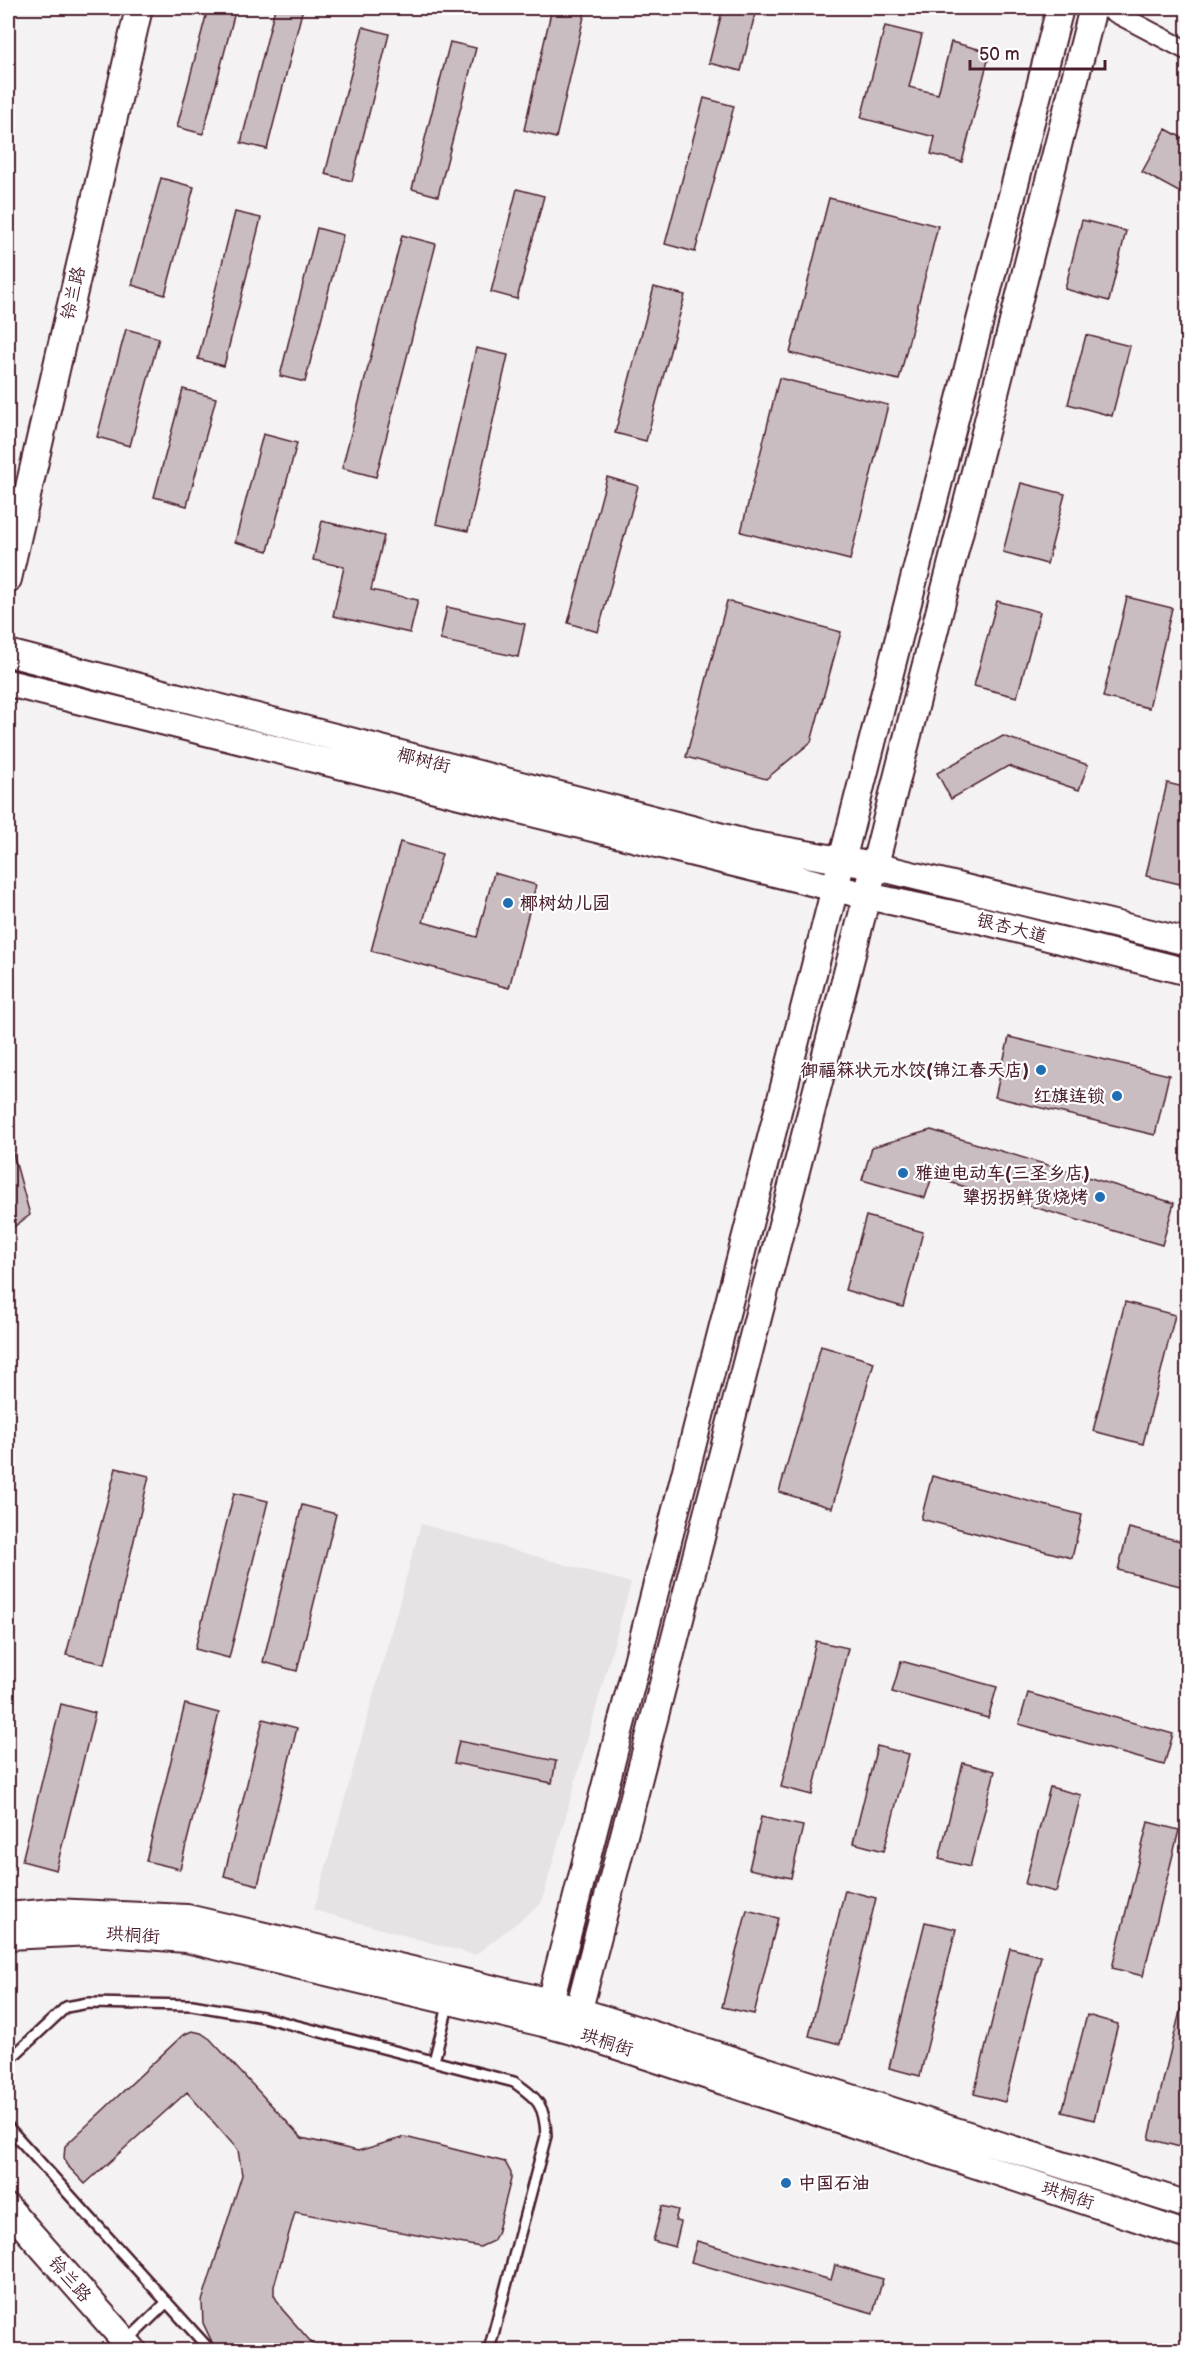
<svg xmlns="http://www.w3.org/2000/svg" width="1195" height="2358" viewBox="0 0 1195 2358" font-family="'Balsamiq Sans','LXGW WenKai TC',sans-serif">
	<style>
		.built { fill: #e7e2e3 }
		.building { fill: #cabdc1; stroke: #4a1f2b; stroke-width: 1.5 }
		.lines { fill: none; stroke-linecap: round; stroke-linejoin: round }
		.lane-casing { stroke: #4a1f2b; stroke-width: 14 }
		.street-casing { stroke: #4a1f2b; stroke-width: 22 }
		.secondary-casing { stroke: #4a1f2b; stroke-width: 30 }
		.lane { stroke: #fff; stroke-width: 9 }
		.street { stroke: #fff; stroke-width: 18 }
		.secondary { stroke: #fff; stroke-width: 26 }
		.poi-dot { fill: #1f6fb2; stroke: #fff; stroke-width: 2 }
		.labels { text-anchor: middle; stroke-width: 4.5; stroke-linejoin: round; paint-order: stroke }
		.street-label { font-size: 18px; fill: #4a1f2b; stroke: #fff }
		.poi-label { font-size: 18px; font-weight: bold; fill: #4a1f2b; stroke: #fff; text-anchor: start }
	</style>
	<rect width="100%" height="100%" fill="#f4f2f2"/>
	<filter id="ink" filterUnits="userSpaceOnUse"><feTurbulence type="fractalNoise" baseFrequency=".0167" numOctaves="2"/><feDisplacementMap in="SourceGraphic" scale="12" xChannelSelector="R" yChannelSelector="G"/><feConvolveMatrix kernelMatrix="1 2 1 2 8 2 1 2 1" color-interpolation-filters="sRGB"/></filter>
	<g filter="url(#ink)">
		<path class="built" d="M421,1524l210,59 -90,321 -66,51 -161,-45z"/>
		<path class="building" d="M208,8h28l-33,126 -26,-7z
			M275,8h28l-36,141 -26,-6z
			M552,8h34l-30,130 -32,-8z
			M723,8h23l10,2 -15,61 -32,-8z
			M885,26l37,9 -13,52 29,7 13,-52 39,10 -28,110 -31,-8 4,-17 -74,-19z
			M363,27l26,7 -37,147 -27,-7z
			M450,42l26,6 -38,148 -26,-7z
			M704,98l30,8 -39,146 -30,-8z
			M1166,129l22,12v56l-46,-25z
			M161,178l33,9 -29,108 -33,-10z
			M517,189l27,7 -27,103 -26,-7z
			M829,198l109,28 -39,154 -109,-27z
			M235,212l26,6 -37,148 -26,-7z
			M1082,220l44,11 -17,70 -44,-12z
			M317,228l26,7 -38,147 -25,-6z
			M402,235l34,9 -60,233 -34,-9z
			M654,287l31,8 -39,146 -31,-8z
			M126,329l33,9 -29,108 -33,-9z
			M1086,335l44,11 -18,70 -44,-12z
			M476,348l32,7 -40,176 -32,-7z
			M779,378l109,27 -38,155 -109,-28z
			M183,389l33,9 -29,108 -33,-9z
			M263,434l34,9 -29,108 -33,-9z
			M607,477l31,9 -40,146 -30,-9z
			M1021,483l44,11 -18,70 -44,-12z
			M322,521l62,15 -13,54 47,10 -8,33 -77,-17 11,-49 -31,-7z
			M1127,597l45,11 -23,100 -46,-11z
			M727,601l114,31 -30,110 -45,37 -80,-22z
			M997,601l43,11 -23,85 -43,-11z
			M447,607l78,17 -7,33 -78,-17z
			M1003,736l85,29 -9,25 -71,-24 -57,33 -14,-26z
			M1167,783l21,5v64l-8,32 -34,-8z
			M400,842l42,12 -19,68 54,15 17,-64 42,12 -27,103 -138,-37z
			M1009,1037l160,38 -14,60 -160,-38z
			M931,1130l243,73 -12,42 -230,-68 -7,21 -63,-18 10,-33z
			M12,1149l18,66 -22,16v-81z
			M866,1216l57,16 -20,75 -58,-17z
			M1125,1302l50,13 -32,129 -50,-13z
			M821,1346l53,16 -42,146 -53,-16z
			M116,1468l33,8 -44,188 -39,-9z
			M932,1476l150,39 -10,43 -151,-39z
			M234,1493l34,8 -39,157 -34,-9z
			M302,1505l34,9 -39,157 -34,-9z
			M1129,1528l59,15v45l-70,-18z
			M816,1641l32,7 -36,147 -31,-8z
			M901,1661l96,26 -9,31 -96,-26z
			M1028,1693l145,41 -9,31 -145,-41z
			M61,1704l34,9 -39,157 -34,-9z
			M185,1704l34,9 -39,156 -34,-8z
			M263,1719l34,9 -39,157 -34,-9z
			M459,1741l97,20 -4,22 -98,-20z
			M877,1746l32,8 -25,97 -31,-8z
			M963,1763l32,8 -25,96 -31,-8z
			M1050,1787l31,8 -25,97 -31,-8z
			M761,1817l42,9 -12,52 -42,-9z
			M1148,1822l31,8 -36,146 -31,-8z
			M845,1890l31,8 -36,146 -31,-8z
			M747,1910l31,8 -24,96 -32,-7z
			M925,1922l31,7 -36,147 -31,-8z
			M1010,1948l31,8 -36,146 -31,-8z
			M1182,2003l6,1v112l-8,31 -31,-8z
			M1087,2015l31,9 -24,96 -32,-8z
			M192,2031l9,2 9,6 92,99 56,13 47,-14 100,25 6,11v6l-14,55 -4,7 -13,6 -185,-35 -21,74v9l8,14 36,41h-98l-8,-8 -9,-19 -1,-22 40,-126 -4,-25 -51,-58 -102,92 -19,-20 -2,-6 1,-12 118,-111z
			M662,2206l16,4 -3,11 6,1 -6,25 -22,-6z
			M697,2241l134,39 4,-15 48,14 -10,34 -182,-51z"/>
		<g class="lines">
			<defs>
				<path id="lane" d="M8,2061l58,-54 22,-4 104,2 71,12 251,65c24,17 31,23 32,54l-57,214
					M434,2061l15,-59
					M8,2127l202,223
					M128,2340l39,-38"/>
				<path id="street" d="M1106,8l82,43"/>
				<path id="secondary" d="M8,579l131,-571
					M8,653l742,191 124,22 314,76
					M8,683l859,213 113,24 208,52
					M8,1916l45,-4 134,6 363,84 638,203
					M8,1936l84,-4 94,7 357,84 29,8 616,204
					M543,2023l7,-21 510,-1994
					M572,2031l7,-22 288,-1113 226,-888
					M8,2208l125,142"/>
			</defs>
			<use href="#lane" class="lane-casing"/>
			<use href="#street" class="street-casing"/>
			<use href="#secondary" class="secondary-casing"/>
			<use href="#lane" class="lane"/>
			<use href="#street" class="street"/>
			<use href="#secondary" class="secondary"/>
		</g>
	</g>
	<g class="poi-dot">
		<circle cx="508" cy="903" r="6"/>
		<circle cx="1041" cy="1070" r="6"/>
		<circle cx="1117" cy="1096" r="6"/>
		<circle cx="903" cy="1173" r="6"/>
		<circle cx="1100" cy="1197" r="6"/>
		<circle cx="786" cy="2183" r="6"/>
	</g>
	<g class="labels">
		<g class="street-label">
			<text transform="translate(73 293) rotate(-77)" y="6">铃兰路</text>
			<text transform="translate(424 760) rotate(14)" y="6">椰树街</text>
			<text transform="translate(1012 928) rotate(14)" y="6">银杏大道</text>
			<text transform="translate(133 1935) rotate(4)" y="6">珙桐街</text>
			<text transform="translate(607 2042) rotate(18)" y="6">珙桐街</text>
			<text transform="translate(1068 2195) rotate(18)" y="6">珙桐街</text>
			<text transform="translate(70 2279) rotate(49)" y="6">铃兰路</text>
		</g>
		<g class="poi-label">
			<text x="520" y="909">椰树幼儿园</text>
			<text x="1029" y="1076" text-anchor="end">御福箖状元水饺(锦江春天店)</text>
			<text x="1105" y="1102" text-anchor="end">红旗连锁</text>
			<text x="915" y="1179">雅迪电动车(三圣乡店)</text>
			<text x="1088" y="1203" text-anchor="end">犟拐拐鲜货烧烤</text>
			<text x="798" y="2189">中国石油</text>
		</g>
	</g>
	<rect width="1195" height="2358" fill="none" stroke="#fff" stroke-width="30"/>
	<rect x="15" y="15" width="1165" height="2328" fill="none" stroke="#4a1f2b" stroke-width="2" filter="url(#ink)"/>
	<path d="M970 60v9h135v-9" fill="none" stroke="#4a1f2b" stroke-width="3"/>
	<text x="979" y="60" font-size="18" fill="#4a1f2b" stroke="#ffffff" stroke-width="4.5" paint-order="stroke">50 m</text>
</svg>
